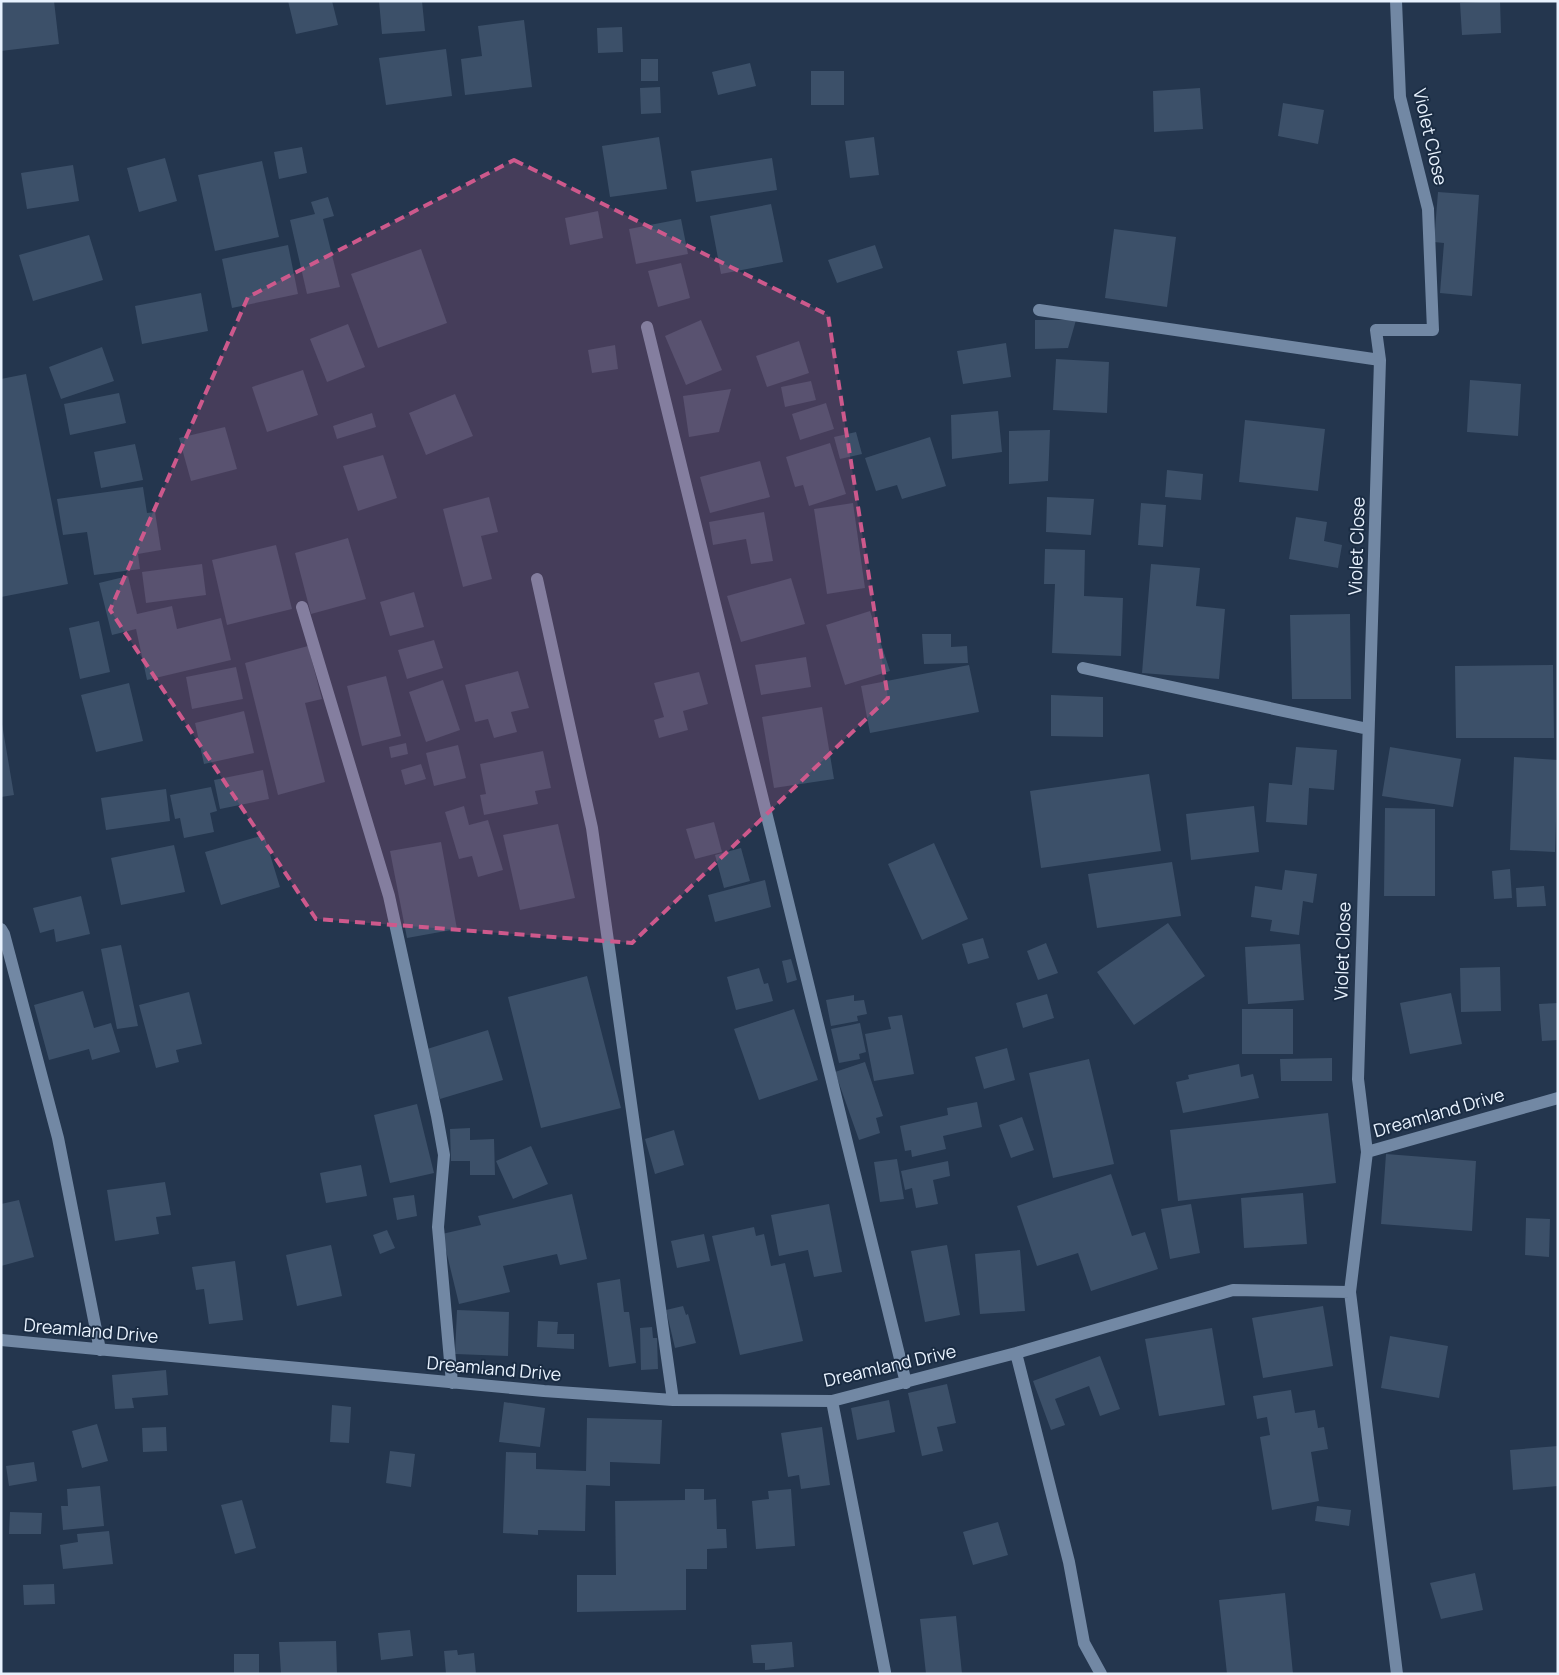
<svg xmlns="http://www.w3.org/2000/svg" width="1559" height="1675" viewBox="0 0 1559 1675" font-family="Manrope,sans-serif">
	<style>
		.building { fill: #3c5069 }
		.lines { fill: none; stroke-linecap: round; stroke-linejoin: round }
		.minor { stroke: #7288a4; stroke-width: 12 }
		.marked { fill: #cd598c; fill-opacity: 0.2; stroke: #cd598c; stroke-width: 4; stroke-dasharray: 10 6; stroke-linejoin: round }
		.labels { text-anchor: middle; stroke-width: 4; stroke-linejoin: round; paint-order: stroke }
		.street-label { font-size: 18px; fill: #e8f2fe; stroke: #1a2c43 }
	</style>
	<rect width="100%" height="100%" fill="#24364e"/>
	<path class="building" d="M1,1h53l5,43 -58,7z
		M288,1h44l6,24 -42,9z
		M379,1h43l3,30 -43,3z
		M1500,1l1,32 -39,2 -2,-32z
		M524,20l8,67 -67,8 -4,-36 21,-3 -4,-30z
		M622,27l1,25 -25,1 -1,-25z
		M446,49l6,47 -66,9 -7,-47z
		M641,59h17v22h-17z
		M750,63l6,23 -38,9 -6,-23z
		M811,71h33v34h-33z
		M660,87l1,26 -20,1 -1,-26z
		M1200,88l3,41 -49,3 -1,-41z
		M1283,103l41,7 -6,34 -40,-8z
		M659,137l8,52 -57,8 -8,-51z
		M874,137l5,38 -29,3 -5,-37z
		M302,147l5,26 -28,6 -5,-27z
		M165,158l12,43 -38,11 -12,-44z
		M772,158l5,32 -81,12 -5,-31z
		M262,161l17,76 -64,14 -17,-76z
		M73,165l6,36 -52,8 -6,-36z
		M1438,192l41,3 -7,101 -32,-3 4,-50 -10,-1z
		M328,197l6,19 -11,3 17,68 -33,7 -17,-74 25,-6 -4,-12z
		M771,204l12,58 -62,12 -11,-58z
		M598,211l5,27 -33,7 -5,-27z
		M681,219l7,35 -52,10 -7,-35z
		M1114,229l62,8 -9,70 -62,-9z
		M89,235l14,45 -70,21 -14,-46z
		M288,245l10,49 -66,14 -10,-49z
		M875,245l8,23 -46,15 -9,-23z
		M421,249l26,74 -69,25 -27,-74z
		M681,263l9,35 -32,9 -10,-36z
		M201,293l7,38 -66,13 -7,-38z
		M701,320l21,50 -36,15 -21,-49z
		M1035,320h41l-8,28 -33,1z
		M348,324l17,43 -38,15 -17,-43z
		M799,341l10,32 -42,14 -11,-31z
		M1006,343l5,34 -48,7 -6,-33z
		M615,345l3,24 -26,4 -4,-23z
		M102,347l12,34 -53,18 -12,-32z
		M1056,359l53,3 -2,51 -54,-3z
		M303,370l15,45 -51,17 -15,-45z
		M26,374l42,210 -67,13v-218z
		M1470,380l51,4 -3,52 -51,-4z
		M811,381l5,19 -31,7 -4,-20z
		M731,389l-12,43 -30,5 -6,-41z
		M119,393l7,30 -56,12 -6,-31z
		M455,394l18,42 -47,19 -17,-42z
		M826,403l8,26 -34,11 -8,-26z
		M998,411l4,41 -50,7 -1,-44z
		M372,413l4,14 -39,12 -4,-13z
		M1245,420l80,9 -7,62 -79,-9z
		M225,427l12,42 -46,12 -12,-43z
		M1050,430l-2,51 -39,3v-53z
		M856,432l6,22 -22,5 -6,-22z
		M930,437l16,49 -44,13 -5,-14 -21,6 -11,-33z
		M830,443l16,51 -37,12 -6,-21 -8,2 -9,-30z
		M135,444l8,36 -42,8 -7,-36z
		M383,455l14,43 -39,13 -15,-45z
		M760,461l10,36 -60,16 -10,-36z
		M1167,470l36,4 -2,26 -36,-3z
		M143,487l4,26 8,-1 6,38 -23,4 2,15 -46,6 -7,-43 -24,3 -6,-36z
		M489,497l9,35 -17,4 11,43 -29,8 -20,-78z
		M1047,497l47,2 -3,36 -45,-3z
		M853,503l12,85 -38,6 -13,-85z
		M1141,503l25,2 -3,42 -25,-2z
		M764,512l9,49 -22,3 -5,-25 -33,6 -4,-23z
		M1296,517l31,5 -3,19 18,4 -4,23 -49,-9z
		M348,538l18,61 -55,15 -16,-61z
		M276,545l16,64 -65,16 -15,-65z
		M1045,549l40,1 -1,46 39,2 -2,58 -69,-3 3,-69h-11z
		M202,564l4,31 -60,8 -4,-31z
		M1151,564l49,4 -4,38 29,3 -6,70 -77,-6z
		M128,576l9,38 35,-8 5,23 44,-11 10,42 -84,20 -11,-51 -24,6 -13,-52z
		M791,578l14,46 -64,18 -14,-46z
		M414,592l10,35 -34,9 -10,-34z
		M870,611l20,60 -45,14 -19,-60z
		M1350,614l1,85h-59l-2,-84z
		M99,621l11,51 -30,7 -11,-51z
		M922,634h29v13l16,-1 1,17 -44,1z
		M434,640l9,28 -36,11 -9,-29z
		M308,646l14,53 -17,4 20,79 -47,13 -33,-132z
		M806,657l5,30 -50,8 -6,-30z
		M969,665l10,47 -109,21 -9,-47z
		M1553,665l1,73h-98l-1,-72z
		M236,667l7,32 -51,10 -6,-32z
		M518,671l11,37 -18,4 6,20 -23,6 -6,-19 -13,3 -10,-37z
		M699,672l9,32 -25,7 5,19 -29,8 -5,-18 10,-3 -10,-34z
		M386,676l15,60 -39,10 -15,-60z
		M443,680l17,50 -34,12 -17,-50z
		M129,683l14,58 -47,11 -15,-57z
		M1051,695l52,2v40l-52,-1z
		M822,707l12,72 -60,9 -12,-71z
		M244,711l10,42 -50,11 -9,-41z
		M1,718l13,77 -13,2z
		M406,743l2,11 -17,4 -2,-11z
		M458,745l8,33 -32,8 -8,-33z
		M1296,747l41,3 -3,40 -25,-2 -2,37 -41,-3 3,-39 23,2z
		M1390,747l71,12 -8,48 -71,-11z
		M543,751l8,37 -16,3 3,13 -54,11 -4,-20 6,-1 -6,-30z
		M1514,757l44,3 -3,92 -45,-2z
		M421,764l5,15 -21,6 -4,-15z
		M263,770l6,29 -49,10 -6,-29z
		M1149,774l12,77 -120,17 -11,-77z
		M211,787l6,24 -7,2 4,19 -30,6 -4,-20 -5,1 -5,-24z
		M166,789l4,32 -64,9 -5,-32z
		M464,806l5,19 19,-5 15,50 -25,7 -6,-21 -13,3 -14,-47z
		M1254,806l5,46 -68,8 -5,-46z
		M1385,808l50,1v87h-51z
		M714,822l8,30 -27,7 -9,-30z
		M558,824l17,74 -55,12 -17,-75z
		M264,835l16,52 -59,18 -16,-53z
		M441,842l16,87 -50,9 -17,-87z
		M934,843l34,76 -46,21 -34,-76z
		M174,845l11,47 -64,13 -10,-47z
		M741,848l9,33 -26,7 -9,-33z
		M1172,862l9,54 -84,12 -9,-54z
		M1510,869l2,29 -18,1 -2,-28z
		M1285,870l32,4 -4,29 -10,-2 -4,34 -29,-4 2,-11 -21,-3 4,-31 27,4z
		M765,880l6,27 -56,15 -7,-27z
		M1544,886l2,20 -29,1 -1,-19z
		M81,896l9,38 -34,8 -2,-13 -14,4 -7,-25z
		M1168,923l37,53 -71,49 -37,-53z
		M983,938l6,20 -21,6 -6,-20z
		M1046,943l12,30 -20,7 -11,-29z
		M1300,944l4,56 -56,4 -3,-57z
		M121,945l17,81 -21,3 -16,-80z
		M791,959l6,21 -10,3 -5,-22z
		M1500,967l1,44 -40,1 -1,-44z
		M759,968l5,16 4,-1 5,18 -37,9 -9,-33z
		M587,976l34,132 -80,20 -33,-131z
		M83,991l11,37 17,-5 9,29 -28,8 -3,-11 -40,11 -15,-55z
		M189,992l13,52 -26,6 3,12 -23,6 -17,-63z
		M1451,993l11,51 -52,10 -10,-51z
		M1047,994l7,24 -31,10 -7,-25z
		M854,995v6l10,-1 3,14 -10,2 1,5 -27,5 -5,-26z
		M1558,1003v37l-16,1 -3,-37z
		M794,1009l24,71 -59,20 -25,-71z
		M1242,1009h51v45h-51z
		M902,1015l12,59 -40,7 -9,-47 26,-5 -3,-12z
		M860,1023l6,29 -7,2 1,5 -21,4 -8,-34z
		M488,1030l15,50 -63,19 -16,-49z
		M1007,1048l8,32 -31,9 -9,-32z
		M1332,1058v23h-51l-1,-22z
		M1089,1059l25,105 -61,14 -24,-105z
		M865,1062l18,54 -7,2 4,15 -21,7 -24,-68z
		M1239,1064l2,13 12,-3 6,24 -76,15 -7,-31 13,-3 -1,-4z
		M977,1102l5,25 -39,9 3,13 -34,8 -1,-7 -6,1 -5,-25 48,-11 -1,-7z
		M417,1104l17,69 -44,10 -16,-68z
		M1328,1113l8,70 -158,18 -8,-71z
		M1022,1117l12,33 -23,8 -12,-33z
		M470,1128v12l24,-1 1,36h-25v-14h-19l-1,-32z
		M674,1130l10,35 -29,9 -10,-35z
		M531,1146l17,38 -35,15 -17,-38z
		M1386,1154l90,7 -4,70 -91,-7z
		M897,1159l7,40 -24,3 -6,-40z
		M948,1161l2,15 -17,4 5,24 -22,4 -4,-20 -7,2 -4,-19z
		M361,1165l6,31 -41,7 -6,-30z
		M1111,1174l21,62 13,-4 13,37 -67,22 -13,-38 -41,13 -20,-60z
		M165,1182l6,33 -15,2 3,17 -44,7 -8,-51z
		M1303,1193l4,51 -63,4 -3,-50z
		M572,1194l15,65 -27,6 -3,-11 -54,12 7,26 -51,12 -17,-70 39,-9 -3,-9z
		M414,1195l3,21 -20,4 -4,-22z
		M19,1200l15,57 -33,9v-62z
		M829,1204l13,68 -28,5 -6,-27 -29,6 -8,-41z
		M1191,1204l9,49 -30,6 -9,-50z
		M1526,1218l24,1 -1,38 -24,-2z
		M754,1227l2,9 8,-2 7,32 14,-3 18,78 -63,14 -28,-119z
		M387,1230l8,18 -15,6 -7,-19z
		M704,1234l6,27 -33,7 -6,-27z
		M331,1245l11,51 -45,10 -11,-51z
		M947,1245l13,70 -35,7 -14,-71z
		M1020,1250l5,61 -45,3 -5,-60z
		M235,1261l8,59 -34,4 -5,-35 -8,1 -4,-23z
		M620,1279l4,33h5l7,51 -27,4 -12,-84z
		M683,1306l3,9 2,-1 8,29 -21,5 -9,-38z
		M1323,1306l10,60 -70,12 -11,-60z
		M457,1310l52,2 -1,44 -53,-2z
		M538,1321l20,1 -1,12h17v15l-37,-2z
		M652,1327l1,11h4l1,31 -17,1 -1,-42z
		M1212,1328l13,77 -66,11 -14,-77z
		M1390,1336l58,10 -9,52 -58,-10z
		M1100,1356l20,53 -20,7 -11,-30 -34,13 10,26 -14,5 -18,-49z
		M166,1370l2,25 -36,3 2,10 -19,1 -3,-34z
		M947,1384l9,39 -19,4 6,24 -21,5 -14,-63z
		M1291,1390l4,23 20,-3 3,18 6,-1 4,22 -17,3 8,49 -47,9 -12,-73 10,-2 -3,-18 -10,2 -4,-23z
		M889,1400l6,32 -38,8 -6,-32z
		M504,1402l41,6 -5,39 -41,-5z
		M332,1405l19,2 -2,36 -19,-1z
		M587,1418l75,2 -2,44 -50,-2v24l-24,-1 -1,46 -47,-1v5l-35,-2 3,-81 30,1v16l50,2z
		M97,1424l11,37 -26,7 -10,-37z
		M166,1427l1,24 -24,1 -1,-24z
		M822,1427l8,58 -29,4 -2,-14 -11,2 -7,-44z
		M1558,1446v40l-45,4 -3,-40z
		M390,1451l25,3 -4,33 -25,-4z
		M34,1462l3,19 -28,5 -3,-20z
		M100,1486l4,40 -41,4 -2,-24h7l-1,-17z
		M685,1489h19v11l12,-1 1,30h9l1,19 -20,1v20h-21v41l-109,2v-37h39l-1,-74 70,-1z
		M791,1489l4,57 -39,3 -4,-48 17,-2 -1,-8z
		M242,1500l14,48 -21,6 -14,-49z
		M1317,1506l34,4 -2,16 -34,-5z
		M10,1512l32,1 -1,21h-32z
		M998,1522l10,33 -35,10 -10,-33z
		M109,1531l4,33 -50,5 -3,-24 18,-3 -1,-8z
		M1475,1573l8,37 -42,9 -11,-36z
		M54,1584l1,20 -31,1 -1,-20z
		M1285,1593l8,81h-66l-8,-74z
		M956,1616l6,58h-36l-6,-55z
		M410,1630l3,26 -32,4 -3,-27z
		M336,1641l1,33h-56l-2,-32z
		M792,1642l2,25 -29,3v-7h-12l-2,-18z
		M457,1650l1,5 16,-2 2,21h-30l-2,-23z
		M234,1654h25v20h-25z"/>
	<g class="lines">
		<path class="minor" d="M1039,310l341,50
			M647,327l259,1056
			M537,579l55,249 81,572
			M302,607l87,289 48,220 7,39 -6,72 14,156
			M1083,668l285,61
			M1,929l3,5 54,204 42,212
			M1367,1152l-9,-73 22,-719 -4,-30h57l-5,-121 -28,-112 -4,-96
			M1350,1292l47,382
			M1,1340l543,51 129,9 159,1 184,-48 217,-63 117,2 17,-140 191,-54
			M1016,1353l53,209 15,81 17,31
			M832,1401l53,271"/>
	</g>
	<path class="marked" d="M514,160l314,155 60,383 -256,245 -316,-24 -206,-309 138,-313z"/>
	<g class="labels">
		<g class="street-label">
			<text transform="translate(1430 137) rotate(77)" y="6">Violet Close</text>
			<text transform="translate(1357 546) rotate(-88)" y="6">Violet Close</text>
			<text transform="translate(1343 951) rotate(-88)" y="6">Violet Close</text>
			<text transform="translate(1439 1113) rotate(-16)" y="6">Dreamland Drive</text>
			<text transform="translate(91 1331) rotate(5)" y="6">Dreamland Drive</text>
			<text transform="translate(890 1366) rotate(-13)" y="6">Dreamland Drive</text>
			<text transform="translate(494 1369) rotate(5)" y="6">Dreamland Drive</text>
		</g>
	</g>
	<rect width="1559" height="1675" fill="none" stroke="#e8f2fe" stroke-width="5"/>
</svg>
